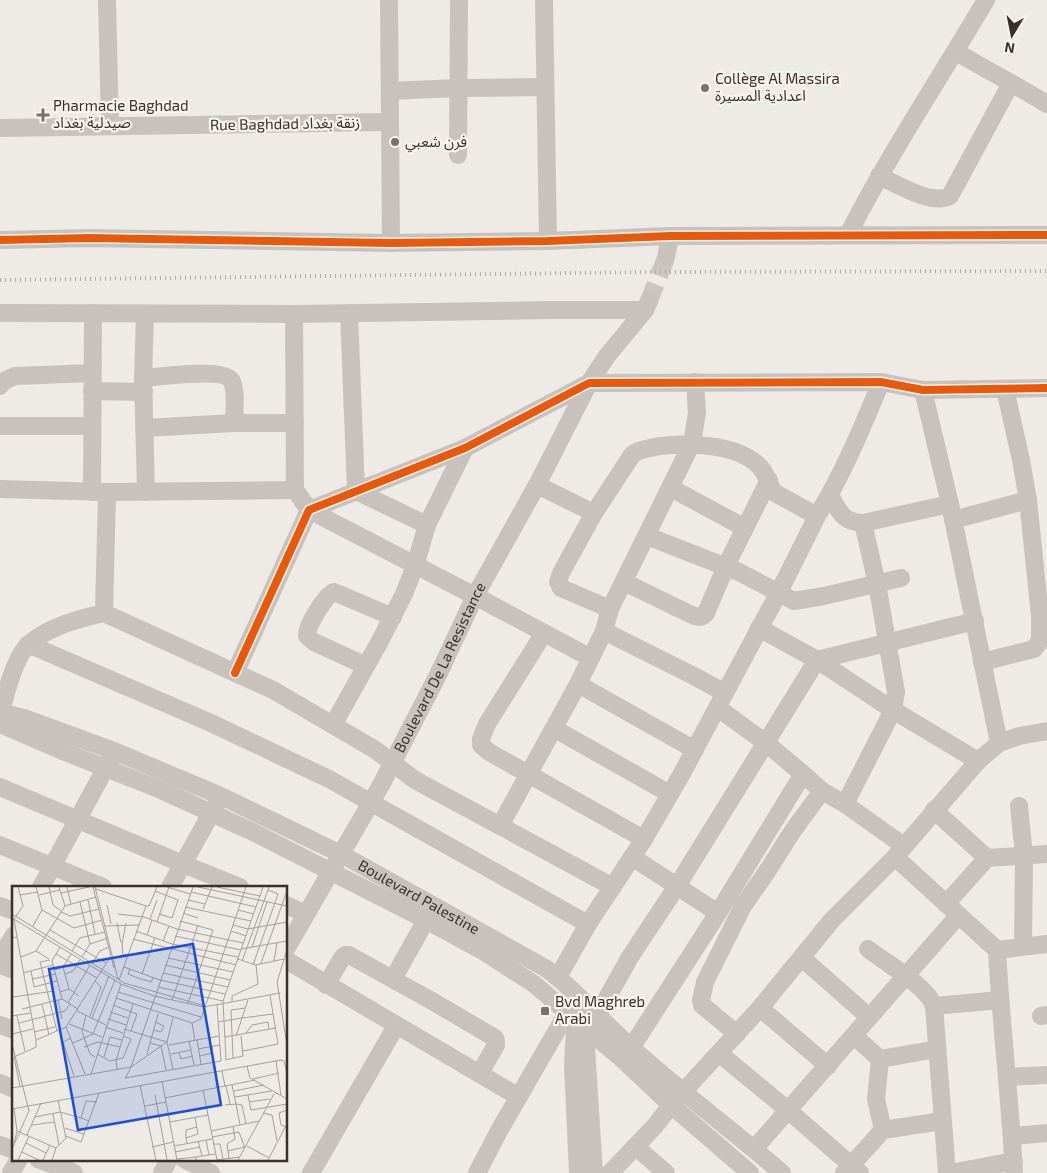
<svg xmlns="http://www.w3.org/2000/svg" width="1047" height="1173" viewBox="0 0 1047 1173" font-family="'Exo 2','Noto Sans Arabic',sans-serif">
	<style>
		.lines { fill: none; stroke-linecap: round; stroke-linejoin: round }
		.minor-tunnel { stroke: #cac5c1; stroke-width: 18; stroke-dasharray: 18 9; stroke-linecap: butt }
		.minor { stroke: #c7c2be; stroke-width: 18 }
		.rail { stroke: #afaba8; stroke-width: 4; stroke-dasharray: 1 4; stroke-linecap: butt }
		.cycleway-casing { stroke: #f9f4ee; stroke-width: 11 }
		.cycleway { stroke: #e8590c; stroke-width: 8 }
		.poi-dot { fill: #78716d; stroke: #f9f4ee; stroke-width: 2 }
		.labels { text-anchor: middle; stroke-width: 4.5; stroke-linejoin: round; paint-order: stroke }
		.poi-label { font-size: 15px; fill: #38302c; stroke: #f9f4ee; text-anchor: start }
		.street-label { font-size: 15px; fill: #38302c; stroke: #f9f4ee }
		.inset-road { fill: none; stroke: #a5a09c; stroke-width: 1 }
		.view { fill: #1d4ed8; fill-opacity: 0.15; stroke: #1d4ed8; stroke-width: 2.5 }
		.inset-edge { fill: none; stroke: #38302c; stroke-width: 2.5 }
	</style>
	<rect width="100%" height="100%" fill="#eeeae6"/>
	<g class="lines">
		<path class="minor-tunnel" d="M649,301l17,-43"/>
		<g class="minor">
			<path d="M107,0l3,126"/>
			<path d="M389,0l2,243"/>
			<path d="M544,0l4,241"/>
			<path d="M1011,83l36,21"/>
			<path d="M390,91l68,-3 87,-1"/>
			<path d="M0,128l390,-6"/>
			<path d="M458,155l1,-155"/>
			<path d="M879,176c18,8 53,30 71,20l61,-113 -55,-31"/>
			<path d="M848,235c41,-81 92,-157 138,-235"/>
			<path d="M0,240l89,-2 302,5 157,-2 122,-5 377,-1"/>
			<path d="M666,258l4,-22"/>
			<path d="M0,313l294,1 257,-4h94"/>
			<path d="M349,313l7,178 71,34"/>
			<path d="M145,314l-2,64 3,114"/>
			<path d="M294,314l1,176 14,20 166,86 116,62"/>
			<path d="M143,378c16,-1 79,-10 88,2 6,9 3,32 3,43"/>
			<path d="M0,386l4,-5 11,-5 77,-3"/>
			<path d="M923,390l27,114 49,239"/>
			<path d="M92,391l52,1"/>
			<path d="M0,426h92"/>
			<path d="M145,428l89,-5h61"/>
			<path d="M537,485l57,28"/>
			<path d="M671,488l74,40"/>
			<path d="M0,489l107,3 188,-2"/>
			<path d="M92,492l1,-179"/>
			<path d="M830,495c9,16 12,27 33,28l14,61 19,108 -3,18 -48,94"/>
			<path d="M953,520l75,-20"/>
			<path d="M863,523l87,-19"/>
			<path d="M647,536l92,36 55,29 30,-5 77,-18"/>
			<path d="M624,582l66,32c7,3 11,5 16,-1l20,-47 43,-86"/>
			<path d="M610,609l-49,-21 -3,-6 3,-9 33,-60 38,-58 6,-4c32,-10 93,-10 119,13 12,10 10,21 18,29l42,23"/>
			<path d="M104,613l3,-121"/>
			<path d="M759,628l58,32 76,50 85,51"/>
			<path d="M604,631l90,45 31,17"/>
			<path d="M544,633l-57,91 -6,15v6l8,7 155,87"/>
			<path d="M28,644l183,79 118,56 259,145"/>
			<path d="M982,662l52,-13 6,-8v-25l-12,-116 -7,-40 -16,-71"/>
			<path d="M366,666l-52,-24 -7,-6c-1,-9 18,-41 27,-44l59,25"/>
			<path d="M235,673l74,-163 156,-62 124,-65 292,-1 42,8 124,-2"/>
			<path d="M578,684l117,66"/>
			<path d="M718,708l48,35 37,31 19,17 23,13 59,42"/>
			<path id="s1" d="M0,712l24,6 90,33 107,45 120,58 206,115c31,23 56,54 86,80 48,43 100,82 149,124"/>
			<path d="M0,714c6,-19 10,-40 20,-58 14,-26 57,-37 84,-43l169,77 101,59 41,31 198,107"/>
			<path d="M0,724l65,28 96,38 92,42 173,88 57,31 51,33 88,75 49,46 79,68"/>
			<path d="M333,725l47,-84 24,-47 11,-28 12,-41 38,-77"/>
			<path d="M555,729l115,65"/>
			<path d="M0,787l183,77 57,23"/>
			<path d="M1019,806l5,50 -1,90"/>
			<path d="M934,810l53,48"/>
			<path d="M500,826l78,-142 26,-53 6,-22 82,-166 5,-30 -2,-31"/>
			<path d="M0,845l103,42"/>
			<path d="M632,857l86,56"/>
			<path d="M895,857l102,93c4,74 13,149 17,223"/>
			<path d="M41,887l70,-129"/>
			<path d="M170,887l47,-84"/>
			<path d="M946,904l41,-46 60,-4"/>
			<path d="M286,905l20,9"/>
			<path d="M0,906l14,5"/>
			<path id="s2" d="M286,949l95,-164 57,-110 37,-79 62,-111 52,-102 18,-27 38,-46 4,-9"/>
			<path d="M868,949c18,14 59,37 66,57l66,-6"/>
			<path d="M997,950l50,-6"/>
			<path d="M0,958l14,-23"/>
			<path d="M802,958l67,59"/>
			<path d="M286,960l233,137"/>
			<path d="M0,965l14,5"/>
			<path d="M558,977l30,-53 56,-85 36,-62 99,-185 38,-76c26,-42 45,-88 64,-134"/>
			<path d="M393,979l33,-59"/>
			<path d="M326,985l16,-27 3,-3h4l83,46 63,37 1,3v4l-16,28"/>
			<path d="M934,1006l13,167"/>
			<path d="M760,1008l68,58"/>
			<path d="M576,1010l-3,55 5,108"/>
			<path d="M597,1016l33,-59 47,-71 140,-226 158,-39"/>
			<path d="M1041,1016l6,-1"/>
			<path d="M587,1023l-1,24 8,126"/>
			<path d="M0,1025l14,5"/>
			<path d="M737,1034l-35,-29 -1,-5 4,-18 38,-76 25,-36 24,-38 30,-41"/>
			<path d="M854,1036l26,23 57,-10"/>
			<path d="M631,1048l87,-135 85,-139"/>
			<path d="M720,1054l69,57 71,62"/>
			<path d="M880,1059l-4,40 7,31"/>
			<path d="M1008,1077l39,-2"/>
			<path d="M0,1083l14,6"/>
			<path d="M1013,1136l34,-3"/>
			<path d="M0,1145l14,5"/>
			<path d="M636,1147l30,26"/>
			<path d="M754,1149l205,-234"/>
			<path d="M38,1159l36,14"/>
			<path d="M184,1159l27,14"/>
			<path d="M11,1173l8,-14"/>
			<path d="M162,1173l7,-14"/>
			<path d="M311,1173l85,-147"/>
			<path d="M477,1173l23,-44 67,-116"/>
			<path d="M610,1173l45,-47 16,-21 89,-97 72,-88 63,-63 83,-96 21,-18 20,-7 28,-5"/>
			<path d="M844,1173l39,-43 59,-9"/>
			<path d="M950,1173l64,-12"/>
		</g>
		<path class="rail" d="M0,280l656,-8 391,-1"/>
		<defs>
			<path id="cycleway" d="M0,240l89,-2 302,5 157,-2 122,-5 377,-1
				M235,673l74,-163 156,-62 124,-65 292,-1 42,8 124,-2"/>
		</defs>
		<use href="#cycleway" class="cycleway-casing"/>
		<use href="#cycleway" class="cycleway"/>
	</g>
	<g class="poi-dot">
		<circle cx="705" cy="88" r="5"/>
		<path d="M40.5 107.5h5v5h5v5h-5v5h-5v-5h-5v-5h5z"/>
		<circle cx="395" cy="142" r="5"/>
		<rect x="540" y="1006" width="10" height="10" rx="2.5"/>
	</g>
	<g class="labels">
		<g class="poi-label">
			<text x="715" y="84">Collège Al Massira<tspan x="715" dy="17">اعدادية المسيرة</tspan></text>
			<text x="53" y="111">Pharmacie Baghdad<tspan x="53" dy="17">صيدلية بغداد</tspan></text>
			<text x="405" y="147">فرن شعبي</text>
			<text x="555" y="1007">Bvd Maghreb<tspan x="555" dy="17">Arabi</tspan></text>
		</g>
		<g class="street-label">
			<text transform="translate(285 124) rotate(-1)" y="5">Rue Baghdad زنقة بغداد</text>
			<text dy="5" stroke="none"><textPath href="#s2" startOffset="321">Boulevard De La Resistance</textPath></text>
			<text dy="5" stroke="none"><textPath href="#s1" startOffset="459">Boulevard Palestine</textPath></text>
		</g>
	</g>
	<g transform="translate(12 886)">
		<rect width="275" height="275" fill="#eeeae6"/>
		<path class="inset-road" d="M37,1l4,18 8,6M47,1l6,19M55,1l4,17M81,1l21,81M83,1l23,92M155,1l23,7M186,1l89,19M205,1l43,9M84,3l50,17 -27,74M143,5l23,9 -6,18 -13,-4M179,6l65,15M49,7l28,-6M8,9l18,-3M27,9l21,-5M76,14l7,34M176,14l17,4M68,16l10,42M95,19l4,19M134,20h3l8,-19M173,21l66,14M191,23l9,-22M30,24l32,18 28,-8M226,24l16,4M49,26l9,4 29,-7M171,27l15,5M0,28l112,69 78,22M106,28l26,3 33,12 66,14M0,32l109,66 33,12 50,11 76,-14M138,33l7,-19M168,35l33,9 -25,73M145,36l12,-35M105,37l4,20M221,39l15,4 39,-7M21,40l9,-16 -6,-23M92,40l35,-1M38,44l56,33M124,45l36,13 66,13M219,45l15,5M135,49l5,-15M163,50l66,14M5,51l19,103 30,-13 43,-68 19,-5M0,52l5,-1 -3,-18 9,-13 -5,-19M121,53l103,26M181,54l5,-15M151,55l6,-15M48,61l-8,14 10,38 16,10M240,61l15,-45M229,63l46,-8M275,64l-10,32 10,63M24,65l13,8M60,65l8,-13 25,-6M44,68l41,24M111,69l-1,-11 4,-21M9,71l15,-6 29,-45 31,-9M70,71l8,-13 18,-6M156,72l65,14M226,73l17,6 29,-6M38,74l-10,2 17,69M230,75l27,-74M262,75l3,-18M80,77l8,-12 9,-4M249,77l26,-72M153,79l65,15M241,79l25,-71 -10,-4M51,81l6,22M112,81l36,13 65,14M118,83l-2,5 10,4 13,4 2,-4M42,84l9,-3 8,-13M19,85l3,16 23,-6M11,87l30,-8M151,87l65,14M53,88l8,-3 7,-11M130,88l13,-36M21,93l22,-5M146,101l65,14M48,106l9,-3 10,7M106,106l83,25M1,111l41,-6M104,112l76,25 9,-4 45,-132M46,114l4,19M160,114l21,-60M220,116v-6l26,-12 -2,-19M56,117l22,-38M30,118l7,31M101,119l24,9 -6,17M10,123l40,-10M65,125l29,14M98,126l18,6M74,129l-4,17 8,22 5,3M0,130l19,-3M5,130l8,35M78,130l11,-29 -6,-6M80,132l17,-42M96,133l18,6M206,136l24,-4 6,-18M7,137l46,-12 5,-7M180,137l3,17M57,138l33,13M54,141l19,47M93,141l18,6M112,143l43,13 6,27M141,144l8,2 3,-6 -9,-4M22,146l21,-5M234,147l6,-8 16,-3 1,7M0,148l21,-5M224,150l6,-18 31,-4M213,151l51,-9M59,152l-8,4 11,34M185,154l4,24M177,155l5,24M61,157l20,-9 22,-54M138,157l11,3 5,24M0,158l17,67 -17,38M157,159l50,-9M72,161l14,-5 22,5M186,163l22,-4M231,165l35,-7 -8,-49M167,167l2,6 12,-3M85,168l13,7 13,-3 8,-19 -8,-3M135,168l11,-40M159,168l20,-4M188,170l12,-3v-7M92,171l6,-20 12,3M221,172l-2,-48 14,-2M214,173l-3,-58 40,-114M213,174l18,-4 -2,-20M264,175l5,34M235,180l3,12 37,21M119,181l62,-180M105,183l-1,-8 17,-57M210,185l3,15M79,188l30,-90M113,192l96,-17 -4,-56M113,193l6,-12 36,-25 6,-24M241,193l26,-6M150,195l15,79M128,199l16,75M220,199l4,19 6,1 4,19M8,200l-6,-29 22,-10v-7M214,200l4,18M0,202l119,-21M191,204l14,70M222,205l30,-6M143,209l12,65M236,209l3,15 36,-6M223,211l37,-6M153,212l90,-18M237,216l21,-3M213,219l11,-1 4,21M133,220l21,-4M0,223l269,-49 3,1 3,13M251,227l9,2 5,26M41,228l6,31M23,231l25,-5 21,6M77,235l-8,-3 5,-17 11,1M158,236l38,-7M20,239l22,-3M274,241l-5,-2 -2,-12 8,-3M53,242l19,6M5,245l39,17M199,245l48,-10M15,249l14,-32M54,250l15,6 18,-49M200,251l27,-5 6,16M174,252v-8l11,-3M194,254l3,15M186,255l4,15M14,257l20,10M175,257l-1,-5 12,-4 -3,-17M2,258l3,-13 -3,-23M201,258h7l3,15M162,260l38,-7M235,260l22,12M140,261l21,-5M216,265l17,-4M10,266l17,8M163,266l25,-5M217,272l-2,-14 8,-5 -2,-13M165,273l19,-2M6,274l11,-24M31,274l7,-15M40,274l4,-12 10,-10 -8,-38M184,274v-3l19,-3M204,274l24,-3M226,274l36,-66M256,274l19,-36"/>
		<path class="view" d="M181,58l28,161 -143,25 -29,-161z"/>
		<rect width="275" height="275" class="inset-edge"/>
	</g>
	<g transform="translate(1012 35) rotate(190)" stroke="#f9f4ee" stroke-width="4" paint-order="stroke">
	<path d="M0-4L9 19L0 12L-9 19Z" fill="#38302c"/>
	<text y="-8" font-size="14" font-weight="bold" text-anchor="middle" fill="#38302c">N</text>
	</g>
</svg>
